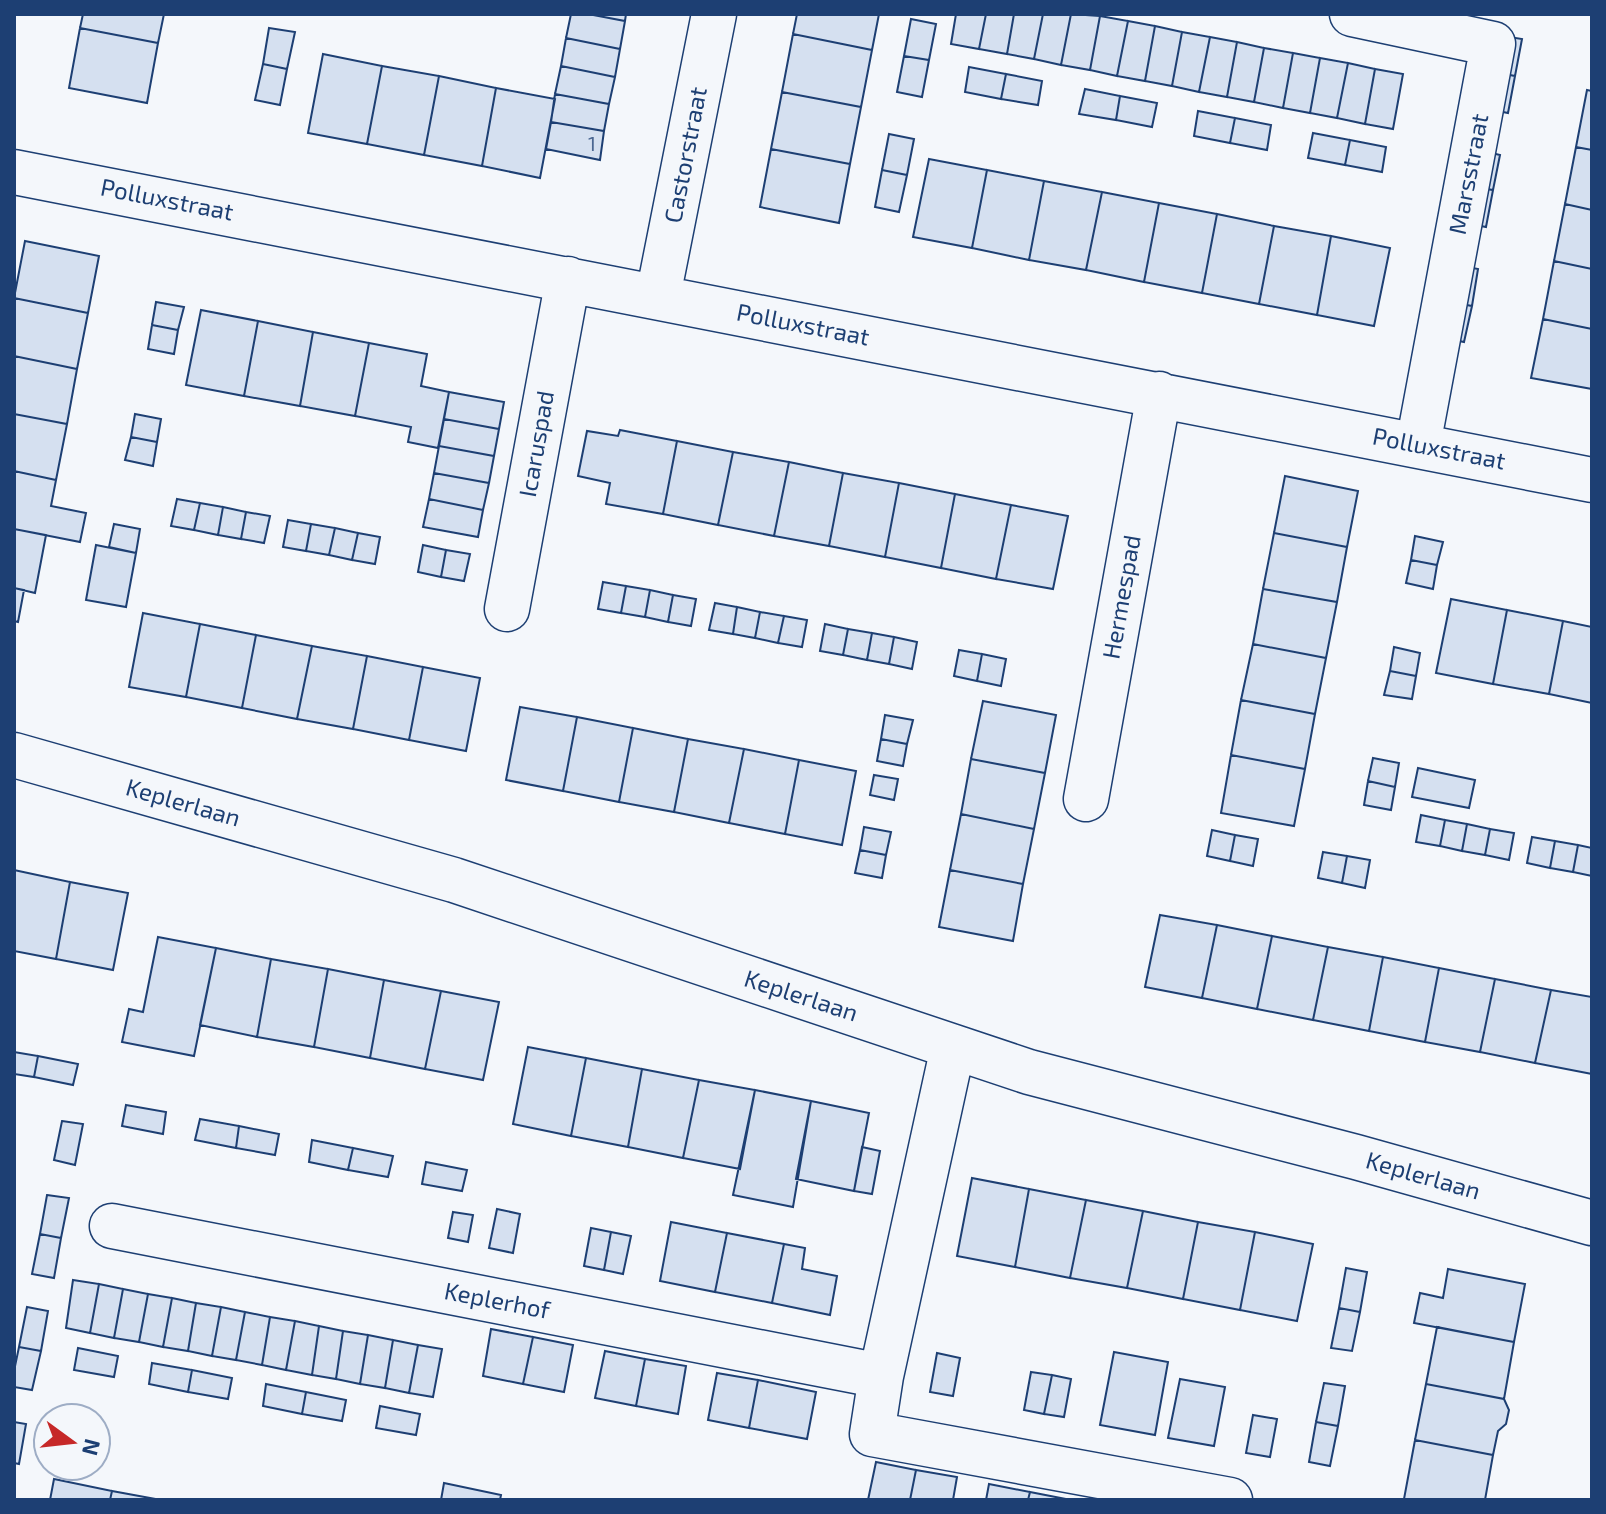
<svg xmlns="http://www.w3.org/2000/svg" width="1606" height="1514" viewBox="0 0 1606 1514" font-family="'Exo 2',sans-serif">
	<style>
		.building { fill: #d5e0f0; stroke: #1d3f73; stroke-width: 2 }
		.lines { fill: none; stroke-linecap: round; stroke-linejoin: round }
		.street-casing { stroke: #1d3f73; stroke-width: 47 }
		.street { stroke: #f4f7fb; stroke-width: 44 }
		.labels { text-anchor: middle; stroke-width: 6; stroke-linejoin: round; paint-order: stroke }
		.number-label { font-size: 20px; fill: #4b6792 }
		.street-label { font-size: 24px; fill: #1d3f73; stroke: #f4f7fb }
	</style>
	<rect width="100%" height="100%" fill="#f4f7fb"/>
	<path class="building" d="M83,14h81l-6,29 -78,-15z
		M571,14h17l37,7 -5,28 -54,-11z
		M588,14h38l-1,7z
		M797,14h82l-7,36 -79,-16z
		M956,14h30l-7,35 -28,-5z
		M986,14h28l-7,40 -28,-5z
		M1014,14h29l-9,45 -27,-5z
		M1043,14h28l-10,51 -27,-6z
		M1071,14l29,2 -10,54 -29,-5z
		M1100,16l28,5 -11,55 -27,-6z
		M911,19l25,5 -7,36 -25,-4z
		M1128,21l27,5 -10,55 -28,-5z
		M1155,26l27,6 -10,54 -27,-5z
		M80,28l78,15 -11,60 -78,-15z
		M269,28l26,4 -8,37 -24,-5z
		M1182,32l28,5 -11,55 -27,-6z
		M793,34l79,16 -11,57 -79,-15z
		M1497,35l25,4 -7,37 -25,-5z
		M1210,37l27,5 -10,55 -28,-5z
		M566,38l54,11 -5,28 -54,-11z
		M1237,42l27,6 -10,54 -27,-5z
		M1264,48l29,5 -10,55 -29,-6z
		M1293,53l27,5 -10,55 -27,-5z
		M323,54l59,12 -15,78 -59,-11z
		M904,56l25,4 -7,37 -25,-5z
		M1320,58l28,5 -11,55 -27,-5z
		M1348,63l27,6 -10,55 -28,-6z
		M263,64l24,5 -7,36 -25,-5z
		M382,66l57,10 -15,79 -57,-11z
		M561,66l54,11 -6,27 -54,-10z
		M969,67l37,7 -5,25 -36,-7z
		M1375,69l28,5 -10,55 -28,-5z
		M1490,71l25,5 -7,37 -25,-5z
		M1006,74l36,7 -4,24 -37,-6z
		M439,76l57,12 -14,78 -58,-11z
		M496,88l59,11 -15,79 -58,-12z
		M1085,89l35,7 -4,24 -37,-6z
		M1587,90l5,1v59l-16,-3z
		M782,92l79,15 -11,57 -79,-15z
		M555,94l54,10 -5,27 -53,-9z
		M1120,96l37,7 -5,24 -36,-7z
		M1198,111l37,7 -5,25 -36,-7z
		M1235,118l36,7 -4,25 -37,-7z
		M551,122l53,9 -4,29 -54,-11z
		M1313,133l37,7 -5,25 -37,-7z
		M889,134l25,5 -7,36 -25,-5z
		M1350,140l36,7 -4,25 -37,-7z
		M1576,147l16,3v60l-27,-6z
		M771,149l79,15 -11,59 -79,-16z
		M1475,149l25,6 -7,35 -24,-4z
		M929,159l58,11 -15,78 -59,-11z
		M882,170l25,5 -8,37 -24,-5z
		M987,170l57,11 -15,79 -57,-12z
		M1044,181l58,11 -16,78 -57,-10z
		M1469,186l24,4 -7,37 -25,-5z
		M1102,192l57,11 -15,79 -58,-12z
		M1159,203l58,11 -15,79 -58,-11z
		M1565,204l27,6v59l-38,-8z
		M1217,214l57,12 -15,78 -57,-11z
		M1274,226l57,10 -14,79 -58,-11z
		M1331,236l59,12 -16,78 -57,-11z
		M25,241l74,15 -11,57 -74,-15z
		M1554,261l38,8v60l-49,-10z
		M1453,264l25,5 -6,37 -26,-5z
		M14,298l74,15 -11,56 -63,-13z
		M1446,301l26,5 -8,36 -24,-5z
		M156,302l28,5 -6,23 -26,-5z
		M201,310l57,11 -14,75 -58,-11z
		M1543,319l49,10v60l-61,-11z
		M258,321l55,11 -13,74 -56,-10z
		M152,325l26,5 -4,24 -26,-5z
		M313,332l56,11 -14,73 -55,-10z
		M369,343l58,11 -6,32 28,6 -11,56 -30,-6 3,-15 -56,-11z
		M14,356l63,13 -10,55 -53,-10z
		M449,392l55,10 -5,27 -55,-10z
		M14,414l53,10 -11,56 -42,-9z
		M135,414l26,5 -4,23 -26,-5z
		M444,419l55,10 -5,27 -55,-10z
		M620,430l57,11 -14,73 -57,-10 4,-21 -32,-7 9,-45 31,5z
		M131,437l26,5 -4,24 -28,-6z
		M677,441l56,11 -15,73 -55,-11z
		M439,446l55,10 -5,27 -55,-10z
		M733,452l56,10 -15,74 -56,-11z
		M789,462l54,11 -14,73 -55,-10z
		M14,471l42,9 -5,26 35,7 -6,29 -66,-13z
		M434,473l55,10 -6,27 -54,-11z
		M843,473l56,10 -14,74 -56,-11z
		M1285,476l73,15 -11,56 -73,-14z
		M899,483l56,11 -14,74 -56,-11z
		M955,494l56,11 -15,74 -55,-11z
		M177,499l23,4 -6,27 -23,-4z
		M429,499l54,11 -5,27 -55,-10z
		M200,503l23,4 -5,28 -24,-5z
		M1011,505l57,11 -15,73 -57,-10z
		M223,507l23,5 -5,27 -23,-4z
		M246,512l24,4 -6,27 -23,-4z
		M288,520l23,4 -5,27 -23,-4z
		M114,524l26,5 -4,24 -27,-6z
		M311,524l24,4 -6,27 -23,-4z
		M335,528l23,5 -6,27 -23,-5z
		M14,529l32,6 -11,58 -21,-5z
		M358,533l22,4 -5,27 -23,-4z
		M1274,533l73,14 -10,55 -74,-13z
		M1415,536l28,6 -6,23 -26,-5z
		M96,545l40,8 -10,54 -40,-7z
		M423,545l23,5 -5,27 -23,-5z
		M446,550l24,4 -6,27 -23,-4z
		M1411,560l26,5 -4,24 -27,-6z
		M603,582l23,4 -5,27 -23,-4z
		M626,586l24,4 -5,27 -24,-4z
		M14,588l10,2 -6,32 -4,-1z
		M1263,589l74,13 -11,56 -73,-14z
		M650,590l23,5 -5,27 -23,-5z
		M673,595l23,4 -5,27 -23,-4z
		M1451,599l56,11 -14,74 -57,-11z
		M715,603l22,4 -4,27 -24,-4z
		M737,607l23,5 -5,26 -22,-4z
		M1507,610l56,11 -14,73 -56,-10z
		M760,612l24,4 -6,27 -23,-5z
		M143,613l57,11 -14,73 -57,-10z
		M784,616l23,4 -5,27 -24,-4z
		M1563,621l29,6v76l-43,-9z
		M200,624l56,11 -14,73 -56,-11z
		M825,624l23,5 -5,26 -23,-4z
		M848,629l24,4 -5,27 -24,-5z
		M872,633l22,4 -5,27 -22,-4z
		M256,635l56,11 -15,73 -55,-11z
		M894,637l23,5 -5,27 -23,-5z
		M1253,644l73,14 -11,56 -74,-14z
		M312,646l55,10 -14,73 -56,-10z
		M1394,647l26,6 -4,23 -26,-5z
		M959,650l23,4 -5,27 -23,-5z
		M982,654l24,5 -5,27 -24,-5z
		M367,656l56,11 -14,73 -56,-11z
		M423,667l57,11 -14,73 -57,-11z
		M1390,671l26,5 -4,23 -28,-4z
		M1241,700l74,14 -10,55 -74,-14z
		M983,701l73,14 -11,58 -74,-14z
		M520,707l57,10 -14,74 -57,-11z
		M885,715l28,5 -6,24 -26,-5z
		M577,717l56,11 -14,74 -56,-11z
		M633,728l55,11 -14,73 -55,-10z
		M688,739l56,10 -15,74 -55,-11z
		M881,739l26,5 -4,22 -26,-5z
		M744,749l55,11 -14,74 -56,-11z
		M1231,755l74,14 -11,57 -73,-13z
		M1373,758l26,5 -4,24 -27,-6z
		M971,759l74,14 -11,56 -73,-15z
		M799,760l57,11 -14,74 -57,-11z
		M1418,768l57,12 -6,28 -57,-11z
		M874,775l24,4 -4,21 -24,-5z
		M1368,781l27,6 -4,23 -27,-5z
		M961,814l73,15 -11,55 -73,-14z
		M1421,815l24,5 -5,26 -24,-4z
		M1445,820l22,4 -5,27 -22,-5z
		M1467,824l23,5 -5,26 -23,-4z
		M864,827l27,5 -5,23 -26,-5z
		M1490,829l24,4 -5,27 -24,-5z
		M1212,830l23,5 -5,26 -23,-5z
		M1235,835l23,4 -5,27 -23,-5z
		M1532,837l23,4 -5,27 -23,-5z
		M1555,841l23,4 -5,27 -23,-4z
		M1578,845l14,3v28l-19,-4z
		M860,850l26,5 -4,23 -27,-5z
		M1323,852l24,4 -5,27 -24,-5z
		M1347,856l23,4 -5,28 -23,-5z
		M14,870l56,12 -14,77 -42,-8z
		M950,870l73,14 -10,57 -74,-14z
		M70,882l58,11 -15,77 -57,-11z
		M1160,915l57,10 -15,73 -57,-11z
		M1217,925l55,11 -15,73 -55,-11z
		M1272,936l56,11 -15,73 -56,-11z
		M158,937l58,11 -22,108 -72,-14 7,-33 14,3z
		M1328,947l55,10 -14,74 -56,-11z
		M216,948l55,11 -14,78 -57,-12z
		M1383,957l56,11 -14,74 -56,-11z
		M271,959l57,10 -14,78 -57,-10z
		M1439,968l56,11 -15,73 -55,-10z
		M328,969l56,11 -14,78 -56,-11z
		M1495,979l56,11 -16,73 -55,-11z
		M384,980l57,11 -16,78 -55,-11z
		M1551,990l41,7v77l-57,-11z
		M441,991l58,11 -16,78 -58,-11z
		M528,1047l58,11 -15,78 -58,-12z
		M14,1052l24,4 -4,21 -20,-3z
		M38,1056l40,8 -5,21 -39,-8z
		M586,1058l56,11 -14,78 -57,-11z
		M642,1069l57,11 -16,78 -55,-11z
		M699,1080l56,10 -15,79 -57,-11z
		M755,1090l56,11 -18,106 -60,-12z
		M811,1101l58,12 -15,78 -58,-12z
		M126,1105l40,7 -3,22 -41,-8z
		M200,1119l39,7 -3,22 -41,-8z
		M62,1121l21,3 -8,41 -21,-5z
		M239,1126l40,8 -4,21 -39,-7z
		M312,1140l41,8 -5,22 -39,-8z
		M862,1147l18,4 -8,43 -18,-3z
		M353,1148l40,8 -5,21 -40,-7z
		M426,1162l41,8 -5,21 -40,-7z
		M972,1178l57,11 -14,78 -58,-11z
		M1029,1189l57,11 -16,78 -55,-11z
		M47,1195l22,3 -8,40 -21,-4z
		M1086,1200l57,11 -16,77 -57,-10z
		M497,1209l23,5 -7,39 -24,-5z
		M1143,1211l55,11 -15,77 -56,-11z
		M453,1212l20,3 -5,27 -20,-4z
		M671,1222l56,11 -12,59 -55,-11z
		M1198,1222l57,10 -15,78 -57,-11z
		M591,1228l20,4 -7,38 -20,-4z
		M611,1232l20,4 -8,38 -19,-4z
		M1255,1232l58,12 -16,77 -57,-11z
		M727,1233l57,11 -12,59 -57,-11z
		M40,1234l21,4 -7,40 -22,-4z
		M784,1244l21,4 -3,21 35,7 -7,39 -58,-12z
		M1346,1268l21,4 -7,40 -21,-4z
		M1448,1269l77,15 -11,58 -100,-19 6,-30 23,5z
		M73,1280l26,4 -9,49 -24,-5z
		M99,1284l24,5 -9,49 -24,-5z
		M123,1289l25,5 -9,48 -25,-4z
		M148,1294l24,4 -9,49 -24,-5z
		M172,1298l24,5 -8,48 -25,-4z
		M196,1303l25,4 -9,49 -24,-5z
		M27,1307l21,4 -7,40 -22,-4z
		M221,1307l24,5 -9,48 -24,-4z
		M1339,1308l21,4 -8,39 -21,-3z
		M245,1312l25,5 -8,48 -26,-5z
		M270,1317l25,4 -9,49 -24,-5z
		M295,1321l24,5 -7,49 -26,-5z
		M319,1326l24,5 -7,48 -24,-4z
		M1437,1327l77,15 -10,57 -78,-15z
		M491,1329l42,8 -10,47 -40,-8z
		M343,1331l25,4 -8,49 -24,-5z
		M368,1335l25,5 -8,48 -25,-4z
		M533,1337l40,8 -9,47 -41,-8z
		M393,1340l25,5 -9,48 -24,-5z
		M418,1345l24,4 -9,48 -24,-4z
		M19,1347l22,4 -9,39 -18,-3v-16z
		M78,1348l40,8 -4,21 -40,-7z
		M605,1351l40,8 -9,47 -41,-8z
		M1114,1352l54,10 -13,73 -55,-10z
		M937,1353l23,5 -7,38 -23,-4z
		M645,1359l41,7 -8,48 -42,-8z
		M152,1363l40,7 -4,22 -39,-8z
		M192,1370l40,8 -4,21 -40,-7z
		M1031,1372l21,3 -8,39 -20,-4z
		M717,1373l41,7 -9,48 -41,-8z
		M1052,1375l19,4 -7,38 -20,-3z
		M1180,1379l45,8 -11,59 -46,-8z
		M758,1380l58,12 -9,47 -58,-11z
		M1324,1383l21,3 -7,40 -22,-4z
		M266,1384l40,8 -4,22 -39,-8z
		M1426,1384l78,15 5,11 -3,14 -8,7 -5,24 -78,-15z
		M306,1392l40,8 -4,21 -40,-7z
		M380,1406l40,8 -4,21 -40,-7z
		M1253,1415l24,4 -7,38 -24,-4z
		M14,1422l12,2 -7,40 -5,-1z
		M1316,1422l22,4 -8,40 -21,-4z
		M1415,1440l78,15 -8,45 -81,-1z
		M876,1462l40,8 -6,30h-42z
		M916,1470l41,7 -4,23h-43z
		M54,1479l58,12 -2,9h-60z
		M444,1483l57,12 -1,5h-59z
		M989,1484l41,8 -2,8h-42z
		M112,1491l49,9h-51z
		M1030,1492l41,8h-43z"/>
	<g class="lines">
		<defs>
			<path id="street" d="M1352,14l141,30 -75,401
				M14,172l1578,308
				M658,296l56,-282
				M507,609l61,-330
				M14,755l440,125 575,192 327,85 236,66
				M1086,799l73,-405
				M112,1226l769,150 72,-329
				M881,1376l-9,58 358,66"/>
		</defs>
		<use href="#street" class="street-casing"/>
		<use href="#street" class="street"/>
	</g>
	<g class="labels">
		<g class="number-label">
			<text x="592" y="151">1</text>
		</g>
		<g class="street-label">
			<text transform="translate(686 155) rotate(-79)" y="8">Castorstraat</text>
			<text transform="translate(1469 174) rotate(-79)" y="8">Marsstraat</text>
			<text transform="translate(167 200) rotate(11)" y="8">Polluxstraat</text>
			<text transform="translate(803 325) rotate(11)" y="8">Polluxstraat</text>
			<text transform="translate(537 444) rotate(-80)" y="8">Icaruspad</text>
			<text transform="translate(1439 449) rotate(11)" y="8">Polluxstraat</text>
			<text transform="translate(1122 597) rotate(-80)" y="8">Hermespad</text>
			<text transform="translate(183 803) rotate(16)" y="8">Keplerlaan</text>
			<text transform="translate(801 996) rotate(18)" y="8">Keplerlaan</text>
			<text transform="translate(1423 1176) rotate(16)" y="8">Keplerlaan</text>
			<text transform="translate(497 1301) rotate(11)" y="8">Keplerhof</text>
		</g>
	</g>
	<rect width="1606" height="1514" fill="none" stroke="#1d3f73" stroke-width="32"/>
	<g transform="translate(72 1442) rotate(105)"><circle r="38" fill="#f4f7fb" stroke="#9eadc5" stroke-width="2"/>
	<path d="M0-6L14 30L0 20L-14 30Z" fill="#c62828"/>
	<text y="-12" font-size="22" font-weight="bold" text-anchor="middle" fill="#1d3f73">N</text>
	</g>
</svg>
